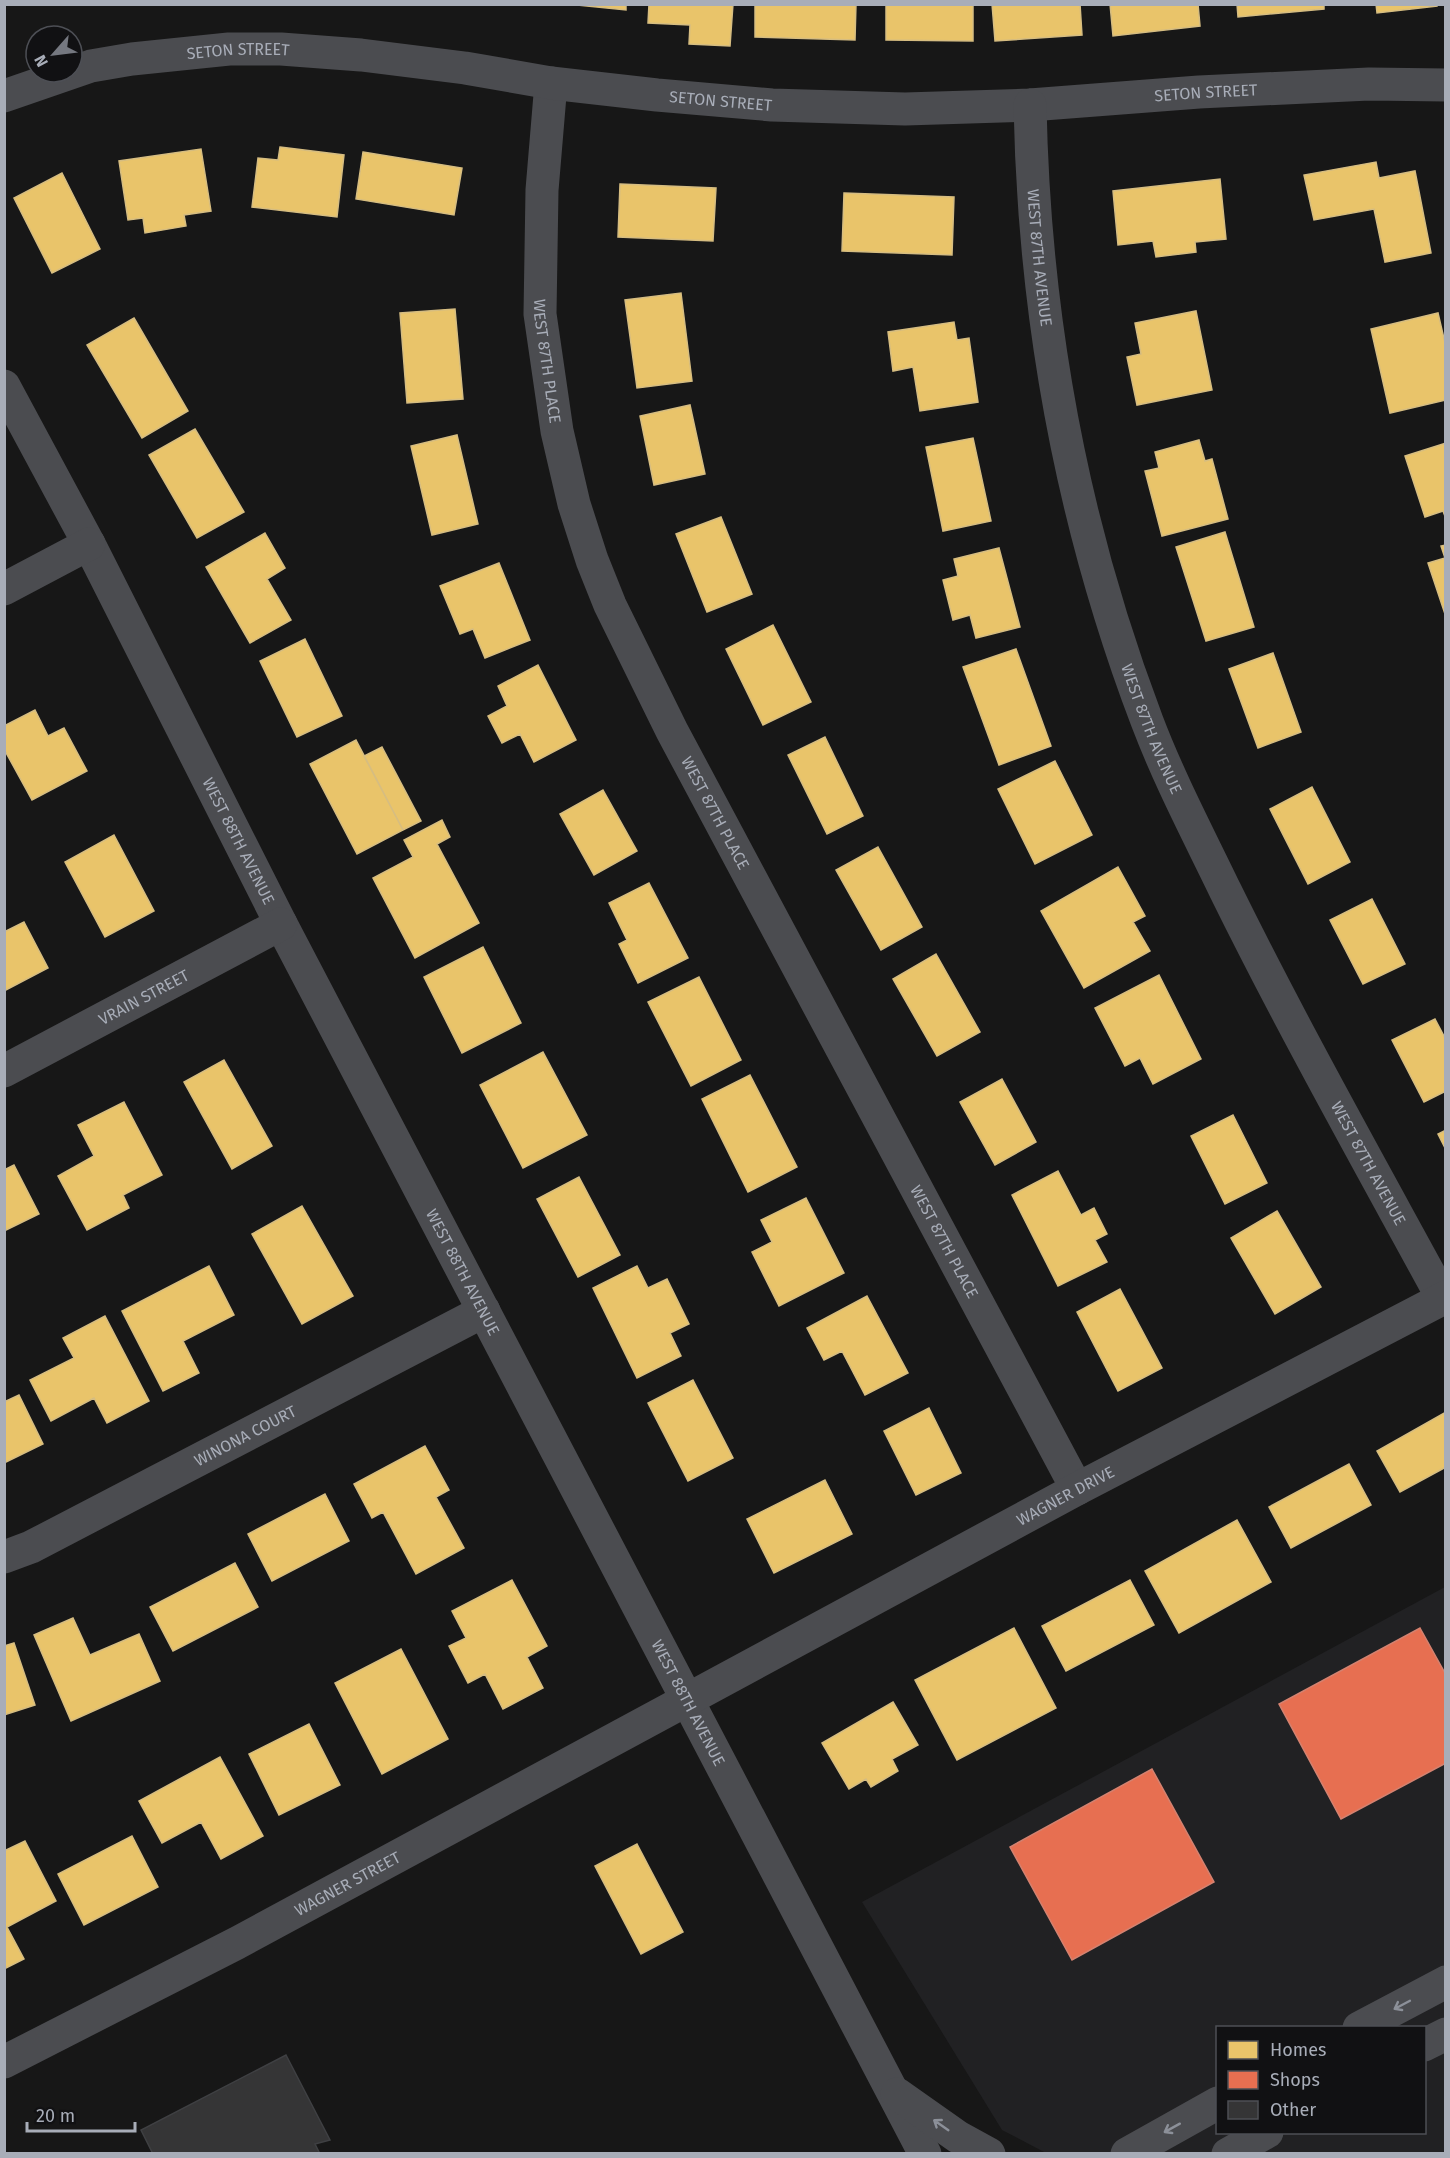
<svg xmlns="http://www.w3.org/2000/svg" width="1450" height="2158" viewBox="0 0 1450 2158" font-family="'Fira Sans',sans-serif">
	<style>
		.built { fill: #212123; fill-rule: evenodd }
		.homes { fill: #e9c46a; stroke: #d6bd81; stroke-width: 1.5 }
		.shops { fill: #e76f51; stroke: #d48270; stroke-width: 1.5 }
		.building { fill: #353536; stroke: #3f4043; stroke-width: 1.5 }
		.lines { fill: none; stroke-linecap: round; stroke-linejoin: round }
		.minor { stroke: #4b4c50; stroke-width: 33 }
		.oneway { stroke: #8c9099 }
		.labels { text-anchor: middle; stroke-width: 6; stroke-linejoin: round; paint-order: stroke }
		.street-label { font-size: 16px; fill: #a8adb8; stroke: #111113 }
	</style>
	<rect width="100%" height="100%" fill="#171717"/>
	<path class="built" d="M1445,1587v566h-399l-44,-23 -140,-228zM1218,2028h206v104h-206z"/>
	<path class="homes" d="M567,4h59v6z
		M649,4h84l-3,42 -41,-2 1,-19 -42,-2z
		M755,4h101l-1,36 -100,-3z
		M886,4h87v37l-87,-1z
		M992,4h88l2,31 -87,6z
		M1110,4h88l2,22 -87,10z
		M1237,4h87v5l-86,8z
		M1376,4h61v2l-60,7z
		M280,147l64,8 -7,62 -85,-10 6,-49 20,2z
		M201,149l10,62 -27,4 2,11 -41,7 -2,-15 -15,2 -9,-59z
		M363,152l99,16 -8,47 -98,-16z
		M1376,162l3,16 36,-7 16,82 -46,9 -11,-53 -60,11 -10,-45z
		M62,173l38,76 -48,24 -38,-75z
		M1220,179l6,60 -31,3 1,10 -40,5 -3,-16 -35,4 -5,-54z
		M620,184l96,4 -3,53 -95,-4z
		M844,193l110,4 -2,58 -110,-4z
		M681,293l11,88 -55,7 -12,-88z
		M455,309l8,90 -56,4 -7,-90z
		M1196,311l16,79 -75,15 -10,-48 14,-3 -6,-31z
		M1438,313l8,34v53l-56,13 -19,-84z
		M134,318l54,93 -46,27 -55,-93z
		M954,322l3,18 12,-2 9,64 -58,9 -7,-44 -20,4 -5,-39z
		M690,405l15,69 -51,11 -14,-69z
		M195,429l49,83 -47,26 -48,-83z
		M457,435l21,89 -46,11 -21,-89z
		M973,438l18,83 -48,10 -17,-84z
		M1199,440l6,21 7,-2 16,60 -66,17 -17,-65 14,-3 -4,-16z
		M1446,443v76l-3,-8 -18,6 -20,-61z
		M721,517l31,77 -45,18 -31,-78z
		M1225,532l29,95 -48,14 -30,-94z
		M265,533l20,35 -18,11 24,41 -41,23 -44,-76z
		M1446,545v72l-18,-54 17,-5 -4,-12z
		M999,548l21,79 -44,11 -6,-23 -17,5 -10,-40 15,-4 -4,-17z
		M499,563l31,77 -45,18 -12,-29 -13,5 -20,-48z
		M773,625l38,77 -48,23 -37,-76z
		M305,639l37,77 -45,21 -37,-76z
		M1016,649l35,97 -52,19 -36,-98z
		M1273,653l28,79 -43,16 -29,-79z
		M538,665l38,75 -42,22 -14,-28 -18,9 -14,-27 19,-10 -9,-20z
		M35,710l13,26 16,-8 23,43 -55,29 -28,-51v-23z
		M825,737l38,79 -36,18 -39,-79z
		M356,740l47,90 -46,24 -47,-90z
		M382,747l39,74 -18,9 -39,-74z
		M1055,761l37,74 -57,29 -37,-75z
		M1312,787l38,75 -42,22 -38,-75z
		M603,790l34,61 -43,24 -34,-61z
		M442,820l8,17 -13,7 42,79 -64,35 -42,-80 40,-21 -9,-17z
		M114,835l40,76 -49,26 -40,-75z
		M878,847l44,80 -41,23 -45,-80z
		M1118,867l27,49 -12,6 17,29 -66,37 -43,-77z
		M649,883l39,75 -50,25 -19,-39 8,-4 -18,-37z
		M1372,899l33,65 -42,20 -33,-64z
		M24,922l24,46 -44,23v-59z
		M483,947l38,76 -59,30 -38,-76z
		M936,954l44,78 -43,24 -44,-77z
		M1159,975l42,84 -48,25 -13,-26 -15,8 -30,-58z
		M699,977l42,83 -50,26 -43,-84z
		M1435,1019l11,21v51l-22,11 -32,-62z
		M543,1052l44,83 -64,33 -43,-83z
		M224,1060l48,86 -40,23 -48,-87z
		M750,1075l47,92 -49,25 -46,-93z
		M1002,1079l34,63 -41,23 -35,-63z
		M124,1102l38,73 -39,20 6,13 -42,22 -29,-54 36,-20 -16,-31z
		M1233,1115l34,68 -42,21 -34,-68z
		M1446,1130v20l-8,-16z
		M14,1165l25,49 -35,17v-61z
		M1058,1171l23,44 13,-7 13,26 -12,6 12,22 -49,24 -46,-91z
		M579,1177l41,78 -42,22 -41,-78z
		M806,1198l38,75 -65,33 -27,-54 20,-10 -11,-22z
		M302,1206l51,90 -51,28 -50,-90z
		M1277,1211l44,76 -46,27 -44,-76z
		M209,1266l25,49 -51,26 16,32 -36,18 -41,-80z
		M637,1266l11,22 19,-9 22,45 -19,9 11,23 -44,22 -44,-90z
		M1120,1289l42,79 -44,23 -41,-79z
		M867,1296l41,77 -43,22 -23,-44 -18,9 -17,-32z
		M105,1316l44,85 -42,22 -13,-25 -43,23 -21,-41 44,-22 -11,-20z
		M693,1380l40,78 -45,23 -40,-78z
		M19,1395l24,49 -39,19v-61z
		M929,1408l32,65 -45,22 -32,-64z
		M1446,1412v55l-46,25 -23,-41z
		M425,1446l24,44 -13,7 28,51 -48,26 -33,-62 -11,6 -18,-34z
		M1349,1464l22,41 -80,43 -22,-41z
		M825,1480l27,54 -78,39 -27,-54z
		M325,1494l24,47 -77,40 -24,-47z
		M1237,1520l34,62 -92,51 -34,-62z
		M235,1563l23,44 -85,44 -23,-44z
		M512,1580l35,66 -20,11 16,31 -40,21 -18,-35 -17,9 -19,-37 17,-8 -14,-27z
		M1130,1580l24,45 -88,46 -24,-45z
		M73,1618l17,37 49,-21 21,47 -89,40 -37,-86z
		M1014,1628l42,80 -99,52 -42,-80z
		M14,1643l21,62 -31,10v-69z
		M401,1649l47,90 -66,35 -47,-91z
		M893,1702l25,43 -26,14 6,12 -27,16 -5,-8 -17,10 -27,-46z
		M309,1724l31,61 -61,30 -30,-61z
		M220,1757l43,79 -42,23 -20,-37 -39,21 -23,-42z
		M132,1836l26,51 -74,38 -26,-51z
		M25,1841l31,60 -49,26 17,32 -20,10v-118z
		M637,1844l46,88 -42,22 -46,-88z"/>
	<path class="shops" d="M1420,1628l26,47v88l-105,56 -62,-115z
		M1152,1769l62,113 -142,78 -62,-113z"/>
	<path class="building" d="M286,2055l44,85 -15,4 5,10h-167l-12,-24z"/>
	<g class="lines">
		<g class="minor">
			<path id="s1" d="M551,83l-9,107 -2,124 17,117 17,73 18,56 18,45 62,126 405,758"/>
			<path id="s2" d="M4,96l87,-30 41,-7 97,-10h52l80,6 104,13 86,15 106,12 115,10 133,4 125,-4 169,-13 170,-8 77,1"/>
			<path id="s3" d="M1030,105c4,210 42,419 117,616 22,58 51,113 78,169 68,138 144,273 218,409"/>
			<path id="s4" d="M4,386l85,158 192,380 644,1230"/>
			<path d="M4,589l85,-45"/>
			<path id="s5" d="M4,1071l277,-147"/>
			<path id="s6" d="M4,1557l27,-10 453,-236"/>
			<path d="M1359,2028l87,-46"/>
			<path d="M1424,2045l22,-11"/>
			<path id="s7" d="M4,2062l233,-119 840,-454 369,-192"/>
			<path d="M897,2094l61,43 31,17"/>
			<path d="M1127,2154l91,-51"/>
			<path d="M1228,2154l39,-22"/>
		</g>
	</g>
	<defs><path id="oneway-shaft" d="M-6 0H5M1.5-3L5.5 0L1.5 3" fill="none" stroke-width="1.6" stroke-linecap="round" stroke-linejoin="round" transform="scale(1.5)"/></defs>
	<g class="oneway">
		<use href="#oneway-shaft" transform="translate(1402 2005) rotate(152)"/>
		<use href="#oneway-shaft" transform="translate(941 2125) rotate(-145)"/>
		<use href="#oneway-shaft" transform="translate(1172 2128) rotate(151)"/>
	</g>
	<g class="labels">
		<g class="street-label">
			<text dy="6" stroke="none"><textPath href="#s2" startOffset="240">SETON STREET</textPath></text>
			<text dy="6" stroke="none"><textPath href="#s2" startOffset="1212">SETON STREET</textPath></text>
			<text dy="6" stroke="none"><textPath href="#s2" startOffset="726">SETON STREET</textPath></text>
			<text dy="6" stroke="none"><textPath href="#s3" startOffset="153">WEST 87TH AVENUE</textPath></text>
			<text dy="6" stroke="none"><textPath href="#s1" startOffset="279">WEST 87TH PLACE</textPath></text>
			<text dy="6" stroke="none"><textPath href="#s3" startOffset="639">WEST 87TH AVENUE</textPath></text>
			<text dy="6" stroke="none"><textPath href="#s1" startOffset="765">WEST 87TH PLACE</textPath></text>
			<text dy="6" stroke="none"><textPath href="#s4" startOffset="512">WEST 88TH AVENUE</textPath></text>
			<text dy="6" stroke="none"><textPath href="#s5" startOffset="158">VRAIN STREET</textPath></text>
			<text dy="6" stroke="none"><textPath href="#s3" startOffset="1125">WEST 87TH AVENUE</textPath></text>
			<text dy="6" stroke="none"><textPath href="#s1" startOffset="1251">WEST 87TH PLACE</textPath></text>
			<text dy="6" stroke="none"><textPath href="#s4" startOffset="998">WEST 88TH AVENUE</textPath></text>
			<text dy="6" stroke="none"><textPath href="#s6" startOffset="270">WINONA COURT</textPath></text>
			<text dy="6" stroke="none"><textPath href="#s7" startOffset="1203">WAGNER DRIVE</textPath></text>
			<text dy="6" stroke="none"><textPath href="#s4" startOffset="1484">WEST 88TH AVENUE</textPath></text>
			<text dy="6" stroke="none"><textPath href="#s7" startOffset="387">WAGNER STREET</textPath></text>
		</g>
	</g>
	<rect width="1450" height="2158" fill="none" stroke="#a8adb8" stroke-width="12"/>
	<rect x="1216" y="2026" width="210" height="108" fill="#111113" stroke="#4d4f55" stroke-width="1.5"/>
	<rect x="1228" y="2041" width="30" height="18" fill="#e9c46a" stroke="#4d4f55" stroke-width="1.5"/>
	<text x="1270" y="2056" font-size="18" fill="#a8adb8">Homes</text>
	<rect x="1228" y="2071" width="30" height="18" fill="#e76f51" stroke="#4d4f55" stroke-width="1.5"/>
	<text x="1270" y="2086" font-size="18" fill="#a8adb8">Shops</text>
	<rect x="1228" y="2101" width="30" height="18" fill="#353536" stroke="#4d4f55" stroke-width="1.5"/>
	<text x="1270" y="2116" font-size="18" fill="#a8adb8">Other</text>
	<g transform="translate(54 54) rotate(242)"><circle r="28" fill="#111113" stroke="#4d4f55" stroke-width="1.5"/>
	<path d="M0-4.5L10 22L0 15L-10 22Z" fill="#757880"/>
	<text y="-9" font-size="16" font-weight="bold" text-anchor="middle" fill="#a8adb8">N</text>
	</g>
	<path d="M27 2122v9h108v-9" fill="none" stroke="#a8adb8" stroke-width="3"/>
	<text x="36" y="2122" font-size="18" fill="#a8adb8" stroke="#111113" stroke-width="4.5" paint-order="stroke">20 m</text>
</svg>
